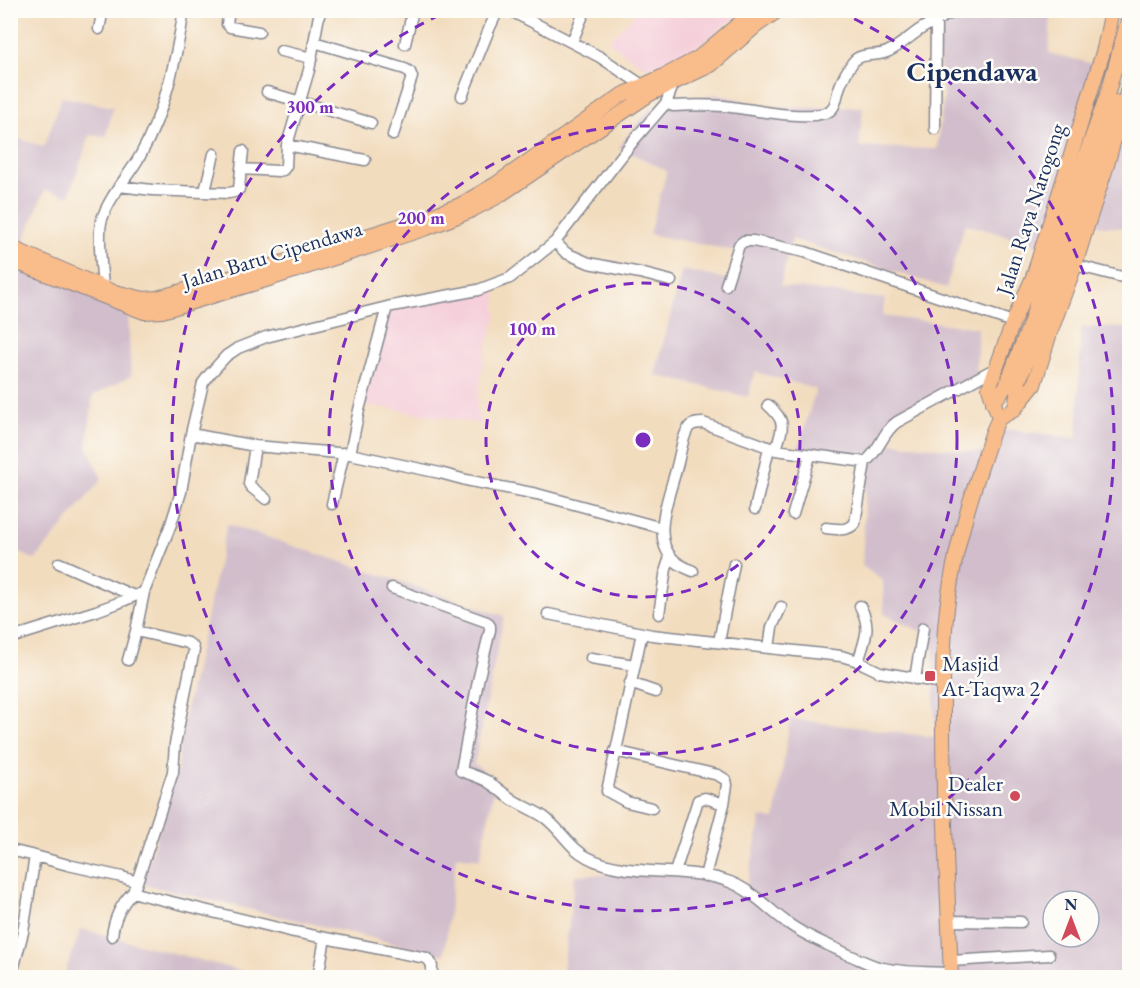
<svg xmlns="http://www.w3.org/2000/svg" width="1140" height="988" viewBox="0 0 1140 988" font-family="'EB Garamond',serif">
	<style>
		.built { fill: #f5cfda }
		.industrial { fill: #d1bdcb; fill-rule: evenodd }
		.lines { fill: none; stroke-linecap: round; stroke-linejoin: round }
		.minor-casing { stroke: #86868e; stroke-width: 13 }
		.major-casing { stroke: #86868e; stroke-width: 16 }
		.minor { stroke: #fff; stroke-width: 10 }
		.major { stroke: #f9bc8b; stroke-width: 14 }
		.ring { fill: none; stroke: #7b2cbf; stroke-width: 3; stroke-dasharray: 10 8 }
		.poi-dot { fill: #d1495b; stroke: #fdfcf7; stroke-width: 2 }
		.labels { text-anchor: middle; stroke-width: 5; stroke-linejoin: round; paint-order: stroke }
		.street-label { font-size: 22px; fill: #1b2f5e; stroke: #fdfcf7 }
		.poi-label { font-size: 22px; fill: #1b2f5e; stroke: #fdfcf7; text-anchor: start }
		.district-label { font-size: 28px; font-weight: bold; fill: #1b2f5e; stroke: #fdfcf7 }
		.centre { fill: #7b2cbf; stroke: #fdfcf7; stroke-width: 3 }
		.ring-label { font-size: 18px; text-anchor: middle; font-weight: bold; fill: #7b2cbf; stroke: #fdfcf7; stroke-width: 5; stroke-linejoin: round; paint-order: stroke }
	</style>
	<rect width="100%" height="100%" fill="#fdfcf7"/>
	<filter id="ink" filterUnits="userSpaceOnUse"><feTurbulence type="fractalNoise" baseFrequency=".0167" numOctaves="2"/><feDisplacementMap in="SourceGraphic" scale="12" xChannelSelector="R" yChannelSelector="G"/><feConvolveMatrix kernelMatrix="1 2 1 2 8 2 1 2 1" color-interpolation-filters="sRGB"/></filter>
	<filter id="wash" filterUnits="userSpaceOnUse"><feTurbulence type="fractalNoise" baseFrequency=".008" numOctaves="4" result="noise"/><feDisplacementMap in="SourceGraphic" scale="24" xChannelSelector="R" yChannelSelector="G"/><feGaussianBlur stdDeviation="1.35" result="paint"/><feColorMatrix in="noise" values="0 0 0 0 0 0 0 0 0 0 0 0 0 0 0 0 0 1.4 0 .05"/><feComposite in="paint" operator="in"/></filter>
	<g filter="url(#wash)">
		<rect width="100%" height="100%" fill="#f2dcbe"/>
		<path class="built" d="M638,11h107l-26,19 -40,32 -35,5 -36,-26z
			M496,285v32l-10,31 -10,58 5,18 -119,-20 28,-100z"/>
		<path class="industrial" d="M948,10l103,1 -2,42 57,14 -19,57 42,16v89l-47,-6 -15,30 -102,-29 -19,64 -154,-49 -12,47 105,13 -3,17 96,12 -2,48 -84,46 -9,20 112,12 9,-25 73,9 4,-111 48,1v649l-567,1 13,-103 136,-2 36,12 14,-68 14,2 15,-100 145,18 -2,-100 -49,-23 -1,-33 -21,-15 5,-107 -69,-10 18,-60 -61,-17 -7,25 -93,-22 27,-105 49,10 9,-28 -91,-18 18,-63 -48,-24 30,-37 67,-16 56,14 91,-1 -4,40 78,2 7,-53 -10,-79zM1053,901h36v36h-36z
			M62,97l51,10 -7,30 -16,-2 -21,61 -24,-6 -26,62 108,42 4,82 -38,20 -6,50 15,33 -67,81 -24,-12v-56l5,-4 -5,-7 -1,-42 2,-3 -2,-1 1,-299 33,11z
			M227,524l277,92 -30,148 22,15 -16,80 -24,-3 -12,99 -302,-71 37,-121v-21z
			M81,929l184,48 -202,1z"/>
	</g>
	<g filter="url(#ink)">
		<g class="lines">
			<defs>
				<path id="minor" d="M229,10l-2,14 3,3 29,5
					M509,10l91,47 42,28
					M99,29l4,-19
					M314,42l91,27 5,3 2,5 -19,58
					M572,42l13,-32
					M405,44l8,-34
					M281,51l31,7
					M267,92l104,31
					M462,96l28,-69 8,-17
					M666,103l7,3c17,-1 34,-1 51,0 27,3 76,14 101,7 12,-3 11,-17 15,-27 3,-8 8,-17 13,-24 8,-10 23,-5 34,-10 12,-5 23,-16 34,-23 12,-8 25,-13 37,-19
					M935,129l1,-108
					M287,145l78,15
					M241,169l2,-18
					M119,186l33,4 77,3 5,-1 5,-3 2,-20 37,2 5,-1 3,-4 1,-21 22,-75 11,-60
					M205,191l9,-37
					M555,242l11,11 23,10 51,10 31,8
					M1075,265l55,14
					M726,285l13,-40 5,-4h9l52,11 208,70
					M103,288c-1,-16 -6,-56 -1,-69 8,-24 26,-42 38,-63 25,-44 36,-96 44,-146
					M768,405c20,18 14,22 8,45
					M191,434l64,12 95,8 90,19 26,7 71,14 125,34
					M255,446l-6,38 2,3 15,12
					M350,454l9,-44 28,-103
					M332,504l12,-51
					M755,509l14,-61
					M793,514l17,-58
					M826,528c10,1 22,4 29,-5l10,-61
					M59,563l75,33
					M693,571c-7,-3 -15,-6 -20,-12 -23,-22 -2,-67 4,-93 3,-10 6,-33 13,-40 4,-3 8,-3 13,-3l73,27 89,12c15,-11 17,-30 32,-40l99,-54
					M392,588l95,34 3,4v4l-12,51 -17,90c9,3 18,6 26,10 9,6 17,13 26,19 10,6 22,11 31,17 17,12 25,31 43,40 40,22 99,8 143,25 23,9 39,28 59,42 18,13 40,21 60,31 11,4 22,11 34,13 22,5 46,4 68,5
					M548,614l104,21 189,21 14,4 25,12 62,11
					M659,614l7,-45 4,-12
					M642,633l-35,158 20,11 25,6
					M10,638l86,-27 22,-8 26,-11 27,-68 10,-32 10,-58 12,-51 6,-8 17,-19 12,-8 28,-11 121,-30 91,-17 32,-12 45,-36 79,-102 32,-37 8,-20 -2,-3
					M719,642l15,-78
					M769,648l3,-21 9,-20
					M591,658l43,7
					M128,660l8,-29
					M858,662c7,-23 14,-34 2,-56
					M915,679l8,-51
					M630,683l26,9
					M615,751l103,24 8,5 1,5 -3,19 -19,72
					M10,850l25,6
					M675,872l23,-72 7,-2 19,6
					M137,882l-4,10 10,3 147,36 136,27c8,5 6,11 5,20
					M949,921l72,1
					M112,936c2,-18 9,-32 21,-44
					M951,961l98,-6
					M10,971l4,-5 9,-34 12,-76 33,9 54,12 15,5 36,-110 2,-28 19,-94 -1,-3 -5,-4 -52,-12 8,-39
					M318,978l7,-40"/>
				<path id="major" d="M10,247l101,44 33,8 13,-1 108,-30 159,-50 36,-13 36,-21 126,-89 46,-21 30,-16 57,-48
					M10,260l134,52 18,-1 107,-32 158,-51 41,-16 29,-15 153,-103 61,-29 45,-39 23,-16
					M993,403l13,-17 24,-62 39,-121 40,-114 21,-76
					M1015,408l4,-27 21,-54 75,-225
					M999,418l-10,-30 24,-66 20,-45 71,-228 8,-39
					M951,978c-3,-84 -8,-168 -8,-252 0,-44 -1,-88 6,-132 8,-56 26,-110 44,-163l6,-13 15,-8 20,-25 16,-52 25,-68 13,-42 19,-58 23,-84"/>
			</defs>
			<use href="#minor" class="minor-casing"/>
			<use href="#major" class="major-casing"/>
			<use href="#minor" class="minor"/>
			<use href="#major" class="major"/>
		</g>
	</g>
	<g class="ring">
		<circle cx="643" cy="440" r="157"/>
		<circle cx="643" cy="440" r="314"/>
		<path d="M838 11A471 471 0 1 1 448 11"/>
	</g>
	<g class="poi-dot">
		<rect x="924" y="670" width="12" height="12" rx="3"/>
		<circle cx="1015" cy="796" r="6"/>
	</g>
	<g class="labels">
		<g class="street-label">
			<text transform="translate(1030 209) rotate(-72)" y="8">Jalan Raya Narogong</text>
			<text transform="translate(272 254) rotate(-17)" y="8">Jalan Baru Cipendawa</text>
		</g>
		<g class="poi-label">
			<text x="942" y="671">Masjid<tspan x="942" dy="25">At-Taqwa 2</tspan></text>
			<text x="1003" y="791" text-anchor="end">Dealer<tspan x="1003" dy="25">Mobil Nissan</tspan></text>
		</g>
		<g class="district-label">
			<text x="972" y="81">Cipendawa</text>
		</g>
	</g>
	<circle cx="643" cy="440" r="9" class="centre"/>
	<g class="ring-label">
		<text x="310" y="113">300 m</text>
		<text x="421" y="224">200 m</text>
		<text x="532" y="335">100 m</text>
	</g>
	<rect width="1140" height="988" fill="none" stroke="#fdfcf7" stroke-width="36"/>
	<g transform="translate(1071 919)"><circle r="28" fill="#fdfcf7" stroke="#a3aaba" stroke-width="1.5"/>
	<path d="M0-4.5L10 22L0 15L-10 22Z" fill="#d1495b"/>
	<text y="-9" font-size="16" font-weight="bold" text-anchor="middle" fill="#1b2f5e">N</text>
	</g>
</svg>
